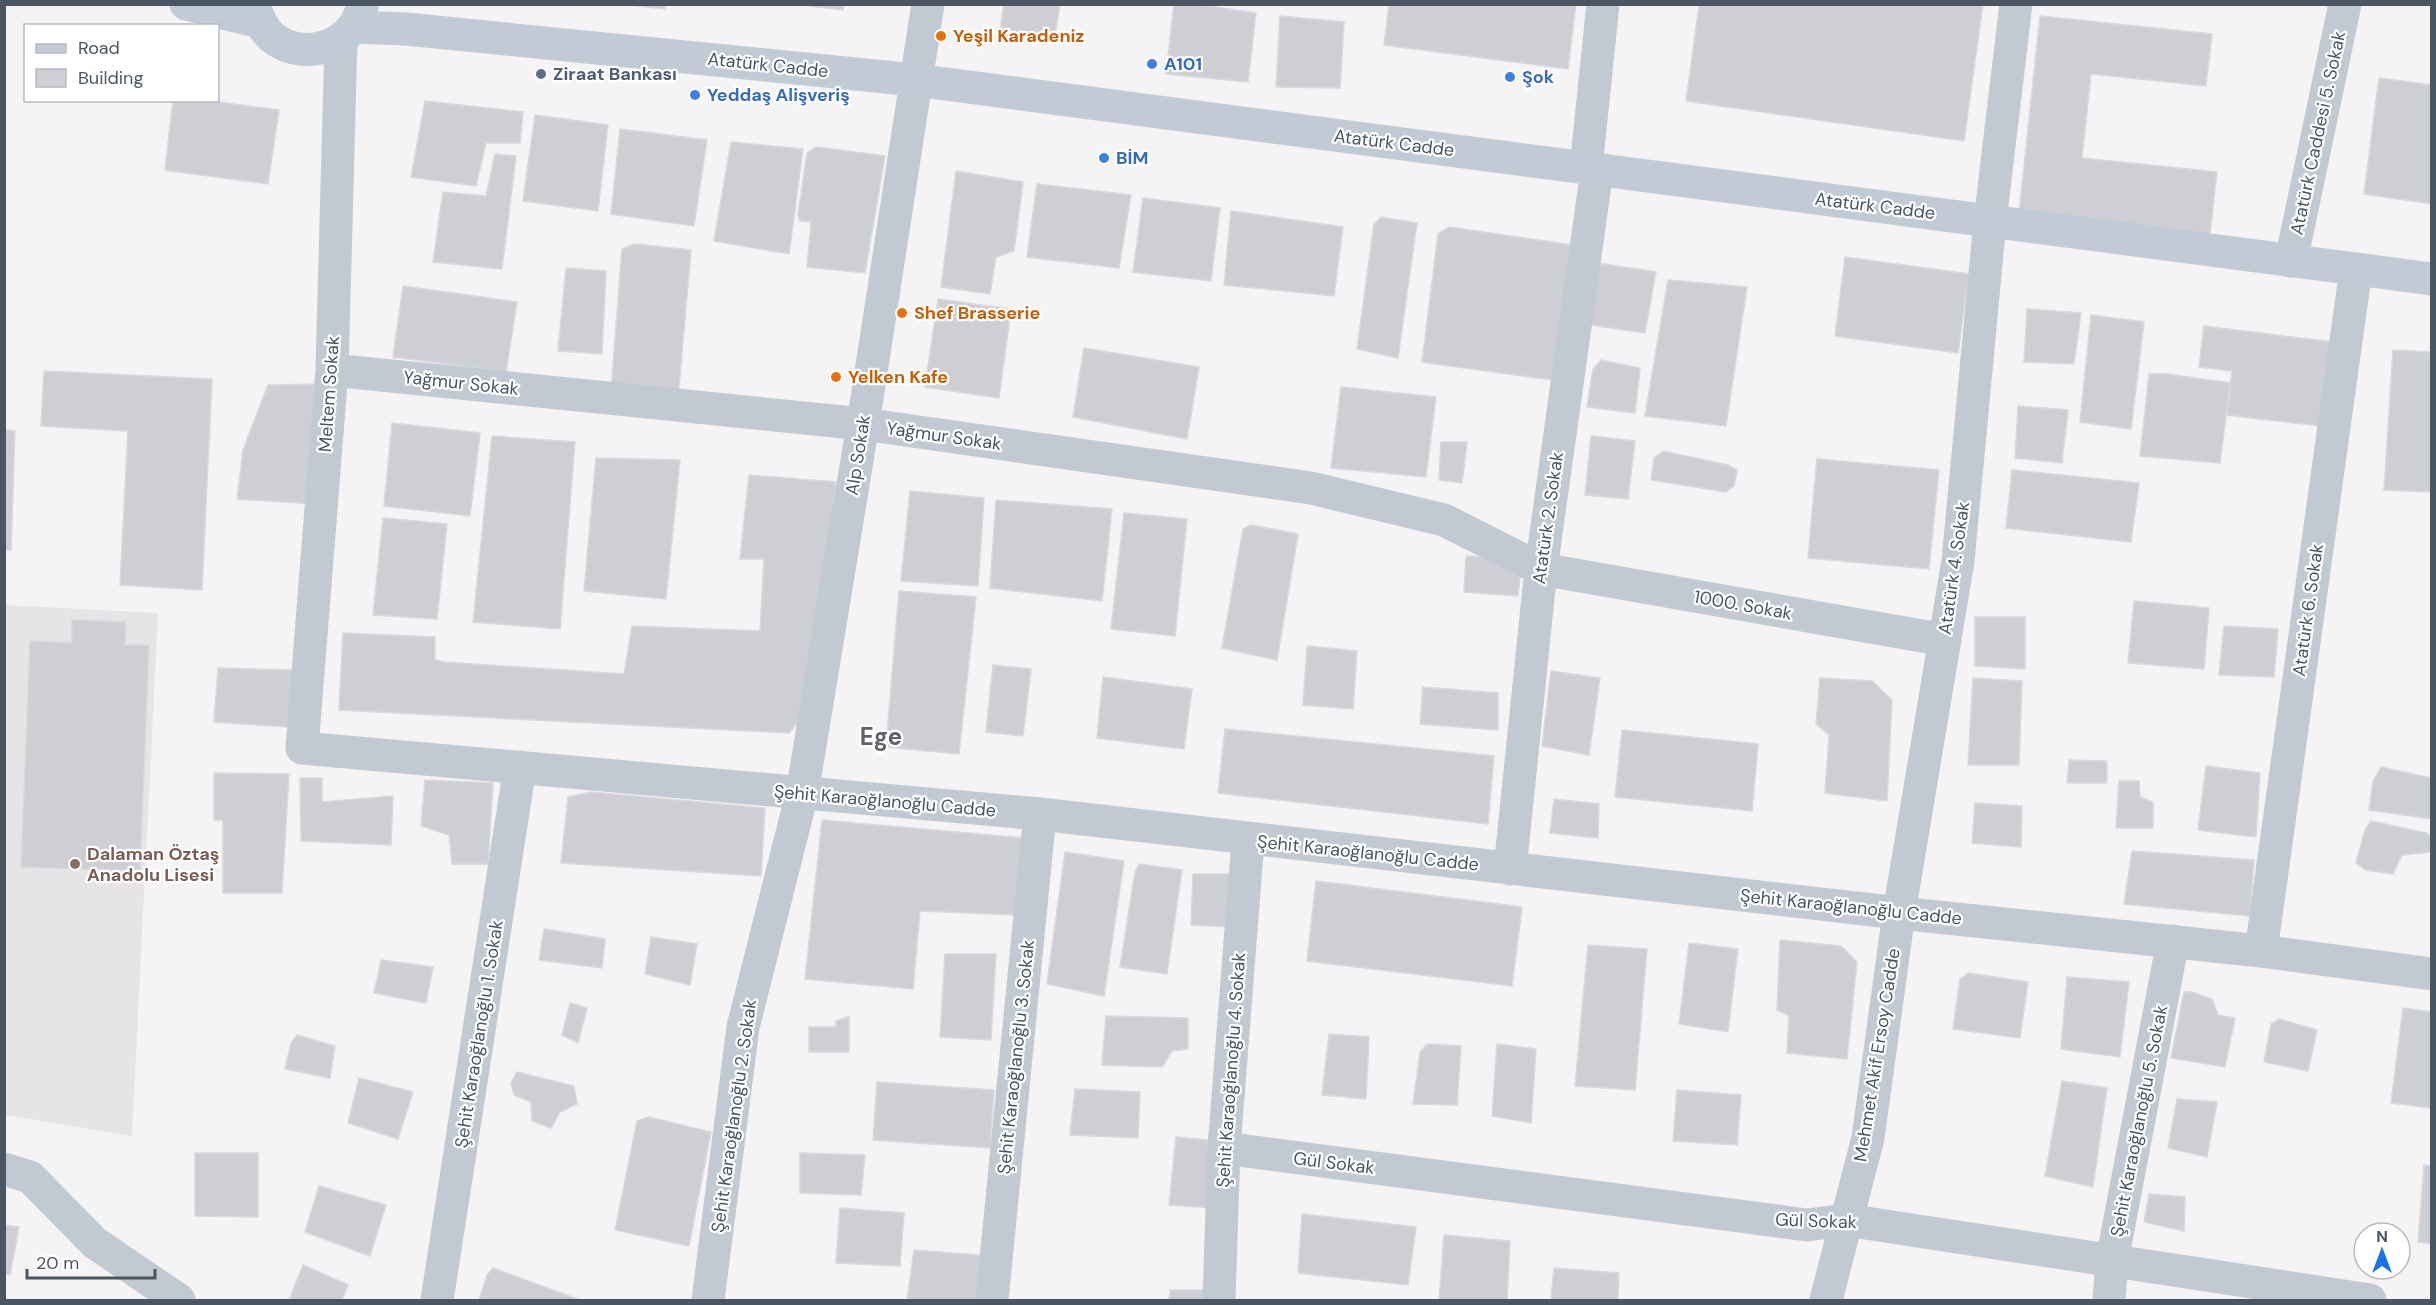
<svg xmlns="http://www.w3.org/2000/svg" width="2436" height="1305" viewBox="0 0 2436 1305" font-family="'DM Sans',sans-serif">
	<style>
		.education { fill: #e6e4e5 }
		.building { fill: #cdcfd5; stroke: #d7d9de; stroke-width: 1.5 }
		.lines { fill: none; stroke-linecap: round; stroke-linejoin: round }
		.minor { stroke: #c1cad2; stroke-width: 33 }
		.tertiary { stroke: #c1cad2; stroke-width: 33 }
		.secondary { stroke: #c1cbd6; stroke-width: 33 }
		.food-dot { fill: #e8710a; stroke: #fff; stroke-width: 2 }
		.shop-dot { fill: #3f7fe0; stroke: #fff; stroke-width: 2 }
		.service-dot { fill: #5c6f8a; stroke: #fff; stroke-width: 2 }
		.education-dot { fill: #8d6e63; stroke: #fff; stroke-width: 2 }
		.labels { text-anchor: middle; stroke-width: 4.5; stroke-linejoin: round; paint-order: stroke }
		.food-label { font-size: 18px; font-weight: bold; fill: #c56008; stroke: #fff; text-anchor: start }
		.shop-label { font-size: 18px; font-weight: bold; fill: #366cbe; stroke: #fff; text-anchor: start }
		.street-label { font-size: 18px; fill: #4a5661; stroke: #fff }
		.service-label { font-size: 18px; font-weight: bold; fill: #4e5e75; stroke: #fff; text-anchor: start }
		.education-label { font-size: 18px; font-weight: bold; fill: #785e54; stroke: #fff; text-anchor: start }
		.district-label { font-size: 24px; font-weight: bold; fill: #5f6368; stroke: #fff }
	</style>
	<rect width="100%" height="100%" fill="#f5f3f3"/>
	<path class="education" d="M4,605l154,8 -26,523 -127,-21z"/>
	<path class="building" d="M619,4h47l-1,5z
		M791,4h53l-1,6z
		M1004,4h56l-6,38 -55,-5z
		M1174,4h21l61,9 -8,69 -82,-8z
		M1389,4h187l-8,65 -184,-24z
		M1696,4h287l-19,137 -278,-40 13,-96z
		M1280,16l64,6 -4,66 -64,-1z
		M2040,16l172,18 -6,52 -115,-12 -9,84 135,14 -7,62 -191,-21z
		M2379,78l53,7v119l-68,-10z
		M173,100h30l76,10 -11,74 -103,-14z
		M425,101l98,11 -3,31h-34l-10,43 -65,-9z
		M535,115l73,10 -10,86 -75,-10z
		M620,129l87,11 -13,86 -83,-12z
		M731,142l72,7 -14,105 -75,-13z
		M816,147l69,9 -20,117 -58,-6 4,-45 -11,-1 -2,-6 9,-62z
		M495,154l21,2 -14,113 -69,-7 10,-70 43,4z
		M956,171l67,11 -9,69 -18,6 -6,37 -49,-7z
		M1037,184l94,11 -12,73 -92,-11z
		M1143,198l77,10 -9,73 -78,-9z
		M1231,211l112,16 -9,69 -110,-11z
		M1381,217l36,6 -19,135 -41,-9 17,-125z
		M1449,227l123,18 -20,135 -130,-18 16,-128z
		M634,244l57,6 -13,148 -67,-8 11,-141z
		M1845,257l124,17 -11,79 -123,-17z
		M1597,263l59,9 -11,61 -54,-8z
		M566,268l40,3 -4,83 -44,-3z
		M1668,280l79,7 -21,139 -81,-10z
		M403,286l114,16 -11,70 -113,-15z
		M938,299l73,10 -12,89 -74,-11z
		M2027,309l54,4 -7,51 -50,-2z
		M2091,315l53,7 -13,107 -51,-7z
		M2204,326l129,16 -4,85 -102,-12 5,-44 -33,-4z
		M1084,348l115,19 -12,72 -114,-22z
		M2393,350l39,2 -1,140 -47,-2z
		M1601,360l39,8 -5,45 -48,-6 6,-38z
		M44,371l168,8 -10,211 -82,-5 8,-154 -87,-5z
		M2149,374h18l63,9 -10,80 -80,-7z
		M322,384l-8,120 -77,-5 6,-49 25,-65z
		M1341,387l95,10 -10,80 -95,-9z
		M2018,406l50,4 -6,53 -47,-5z
		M392,423l88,10 -10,83 -86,-10z
		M4,430l11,1 -4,119h-7z
		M492,436l83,6 -15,187 -87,-7z
		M1591,436l44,5 -7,58 -43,-4z
		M1441,442h26l-5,41 -23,-3z
		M1663,451l65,14 9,5 -3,16 -8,6 -75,-12 3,-22z
		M596,458l84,2 -14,139 -82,-8z
		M1817,459l122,11 -10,99 -121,-11z
		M2012,470l127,13 -8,59 -125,-14z
		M749,475l87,7 -25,225 -22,26 -450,-23 4,-77 92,4v23l9,2 180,12 8,-48 128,5 4,-72h-24z
		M910,491l74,7 -6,88 -77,-5z
		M996,500l116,9 -10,92 -112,-13z
		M1124,513l63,6 -12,117 -64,-7z
		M383,518l64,6 -10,95 -64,-4z
		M1251,525l47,9 -21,126 -55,-12 21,-119z
		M1466,556l56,3 -4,37 -54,-4z
		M899,591l77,6 -17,157 -73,-7z
		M2134,601l75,7 -5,61 -76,-6z
		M1975,617h50v52l-50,-3z
		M72,620l54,2 -1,23h24l-9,226 -119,-4 9,-226 42,2z
		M2224,626l54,3 -4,48 -55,-2z
		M1307,646l50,5 -4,58 -50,-4z
		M993,665l38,4 -8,67 -37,-4z
		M218,668l77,2 -5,57 -76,-5z
		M1551,671l49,7 -11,77 -47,-9z
		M1103,677l89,12 -8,60 -87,-11z
		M1820,678l52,3 20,19 -5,101 -62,-8 4,-58 -13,-11z
		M1973,678l49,3 -3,84h-51z
		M1423,687l75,6v37l-78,-6z
		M1225,729l269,27 -6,68 -270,-31z
		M1622,730l136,14 -6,67 -137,-14z
		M2069,760l38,1v22h-40z
		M2206,766l54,7 -4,64 -58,-7z
		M2381,767l51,11v41l-63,-9 4,-29z
		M214,773l75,1 -7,119h-59v-73h-9z
		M300,778h22v24l71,-6 -2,49 -90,-4z
		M425,780l68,3 -5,81h-36l-3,-29 -28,-9z
		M2119,781h20l1,16 13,5v26h-37z
		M591,792l174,16 -4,68 -200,-13 7,-66z
		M1554,799l45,5 -1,34 -48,-5z
		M1975,803l47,3 -1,41 -49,-4z
		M822,820l202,18 -7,77 -97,-4 -7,78 -108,-10z
		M2371,821l55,12 6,4 -1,15 -29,3 -9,19 -27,-4 -10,-7 9,-33z
		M2132,851l122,9 -4,56 -126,-12z
		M1065,852l59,9 -20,135 -57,-12z
		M1139,864l43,6 -15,104 -47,-7 15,-95z
		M1193,874h44l-4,53 -42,-2z
		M1316,881l206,26 -10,79 -205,-25z
		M544,929l61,10 -3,29 -63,-8z
		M651,937l46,7 -7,41 -45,-11z
		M1780,940l61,6 16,16 -10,97 -60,-6 2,-37 -12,-6z
		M1689,943l49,6 -10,83 -49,-8z
		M1588,945l59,4 -12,141 -60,-4z
		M945,954h51l-5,86 -51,-3z
		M381,960l52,7 -7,36 -52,-10z
		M1968,973l60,9 -8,56 -67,-9 7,-50z
		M2067,977l62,5 -9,75 -59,-8z
		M2184,992h8l20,7 6,16 17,3 -10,49 -54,-9z
		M570,1003l17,5 -9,35 -16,-8z
		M2403,1008l29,4v96l-41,-5z
		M849,1016v36h-40v-25h27v-6z
		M1106,1016l82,2v31l-16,2 -10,16 -60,-2z
		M2279,1019l38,11 -9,41 -44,-9 7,-38z
		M1329,1034l40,3 -3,62 -44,-4z
		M297,1035l38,11 -5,32 -45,-9 6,-26z
		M1427,1044l34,2 -4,59 -44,-1 7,-52z
		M1497,1044l39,5 -5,74 -39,-7z
		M517,1072l57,14 3,18 -17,8 -9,16 -19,-7 -1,-19 -17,-7 -3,-12z
		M359,1078l54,14 -15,47 -50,-16z
		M2062,1081l45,7 -14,99 -48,-11z
		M877,1082l117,8 -4,58 -117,-8z
		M1075,1089l65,3 -2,46 -68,-3z
		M1677,1090l64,5 -4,50 -64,-4z
		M2177,1099l40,3 -10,55 -39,-9z
		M649,1117l62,15 -22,114 -74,-16 22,-109z
		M1176,1137l43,4 -4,67 -46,-3z
		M195,1153h63v64l-63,-1z
		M800,1153l65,2 -4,40 -61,-2z
		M2424,1165l8,1v78l-14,-2z
		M319,1186l67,19 -16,51 -65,-24z
		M2149,1194l36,3 -1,34 -40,-9z
		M840,1208l64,5 -4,53 -64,-3z
		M1302,1214l114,13 -8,58 -110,-12z
		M4,1225l15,2 -9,48 -6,-2z
		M1444,1235l66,6 -3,59h-68z
		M914,1250l76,6 -3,44h-80z
		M303,1265l45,20 -6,15h-53z
		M493,1268l87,32h-101l8,-25z
		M1554,1268l65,5 -1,27h-67z
		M1170,1290h35l-1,10h-35z"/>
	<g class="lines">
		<path class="minor" d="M341,40l-9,330 -30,378 738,66 859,99 362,38 171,23
			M1586,168l17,-164
			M2291,261l54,-257
			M332,370l531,54 448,64 133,32 97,49 404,71
			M1510,869l31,-300 56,-399
			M1899,913l59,-352 32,-340 26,-217
			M2261,951l95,-682
			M1224,1148l583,77 39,-5 524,80
			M4,1169l26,8 65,66 84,57
			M437,1300l83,-533
			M708,1300l35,-273 59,-233 61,-370 65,-420
			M992,1300l48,-486
			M1219,1300l5,-152 24,-308
			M2109,1300l3,-39 61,-320"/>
		<path class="tertiary" d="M1826,1300l42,-162 31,-225"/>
		<path class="secondary" d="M186,4l74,18
			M253,4c5,12 9,25 19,33 31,26 82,9 90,-30
			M353,27l53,2 509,51 1517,199"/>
	</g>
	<g class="food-dot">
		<circle cx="941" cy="36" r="6"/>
		<circle cx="902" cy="313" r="6"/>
		<circle cx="836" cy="377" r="6"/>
	</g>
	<g class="shop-dot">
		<circle cx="1152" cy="64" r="6"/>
		<circle cx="1510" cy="77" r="6"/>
		<circle cx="695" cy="95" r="6"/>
		<circle cx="1104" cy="158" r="6"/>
	</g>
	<circle class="service-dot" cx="541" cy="74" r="6"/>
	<circle class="education-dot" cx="75" cy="864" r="6"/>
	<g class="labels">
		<g class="food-label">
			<text x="953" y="42">Yeşil Karadeniz</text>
			<text x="914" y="319">Shef Brasserie</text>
			<text x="848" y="383">Yelken Kafe</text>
		</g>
		<g class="shop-label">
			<text x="1164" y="70">A101</text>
			<text x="1522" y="83">Şok</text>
			<text x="707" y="101">Yeddaş Alişveriş</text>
			<text x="1116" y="164">BİM</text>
		</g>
		<g class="street-label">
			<text transform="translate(768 65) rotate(6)" y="6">Atatürk Cadde</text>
			<text transform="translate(2318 133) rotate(-78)" y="6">Atatürk Caddesi 5. Sokak</text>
			<text transform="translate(1394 143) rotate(7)" y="6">Atatürk Cadde</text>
			<text transform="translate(1875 206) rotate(7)" y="6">Atatürk Cadde</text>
			<text transform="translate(461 383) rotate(6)" y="6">Yağmur Sokak</text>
			<text transform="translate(329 394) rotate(-86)" y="6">Meltem Sokak</text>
			<text transform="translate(944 436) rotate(8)" y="6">Yağmur Sokak</text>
			<text transform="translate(858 455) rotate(-81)" y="6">Alp Sokak</text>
			<text transform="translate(1548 518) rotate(-82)" y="6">Atatürk 2. Sokak</text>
			<text transform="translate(1954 568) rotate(-82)" y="6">Atatürk 4. Sokak</text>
			<text transform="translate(1743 605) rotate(10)" y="6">1000. Sokak</text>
			<text transform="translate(2308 610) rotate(-82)" y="6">Atatürk 6. Sokak</text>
			<text transform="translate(885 801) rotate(5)" y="6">Şehit Karaoğlanoğlu Cadde</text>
			<text transform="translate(1368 853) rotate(6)" y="6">Şehit Karaoğlanoğlu Cadde</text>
			<text transform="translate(1851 907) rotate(6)" y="6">Şehit Karaoğlanoğlu Cadde</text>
			<text transform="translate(479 1034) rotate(-81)" y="6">Şehit Karaoğlanoğlu 1. Sokak</text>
			<text transform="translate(1877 1055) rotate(-81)" y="6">Mehmet Akif Ersoy Cadde</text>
			<text transform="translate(1016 1057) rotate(-84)" y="6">Şehit Karaoğlanoğlu 3. Sokak</text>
			<text transform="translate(1231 1070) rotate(-86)" y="6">Şehit Karaoğlanoğlu 4. Sokak</text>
			<text transform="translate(734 1116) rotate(-82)" y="6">Şehit Karaoğlanoğlu 2. Sokak</text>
			<text transform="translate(2139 1121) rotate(-79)" y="6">Şehit Karaoğlanoğlu 5. Sokak</text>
			<text transform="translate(1334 1163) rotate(7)" y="6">Gül Sokak</text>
			<text transform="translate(1816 1221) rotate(2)" y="6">Gül Sokak</text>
		</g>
		<g class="service-label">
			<text x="553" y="80">Ziraat Bankası</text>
		</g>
		<g class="education-label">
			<text x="87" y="860">Dalaman Öztaş<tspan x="87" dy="21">Anadolu Lisesi</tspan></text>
		</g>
		<g class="district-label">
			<text x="881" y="745">Ege</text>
		</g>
	</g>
	<rect width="2436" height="1305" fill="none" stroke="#4a5661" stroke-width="12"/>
	<rect x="24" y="24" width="195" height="78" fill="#ffffff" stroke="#b7bbc0" stroke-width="1.5"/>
	<rect x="36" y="44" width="30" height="9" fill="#c1cbd6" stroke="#b7bbc0" stroke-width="1.5"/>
	<text x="78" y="54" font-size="18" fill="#4a5661">Road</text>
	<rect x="36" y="69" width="30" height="18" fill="#cdcfd5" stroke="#b7bbc0" stroke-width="1.5"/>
	<text x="78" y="84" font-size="18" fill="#4a5661">Building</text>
	<g transform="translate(2382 1251)"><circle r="28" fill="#ffffff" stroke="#b7bbc0" stroke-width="1.5"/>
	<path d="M0-4.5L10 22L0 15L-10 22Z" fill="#1a73e8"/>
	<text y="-9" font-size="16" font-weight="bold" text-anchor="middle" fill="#4a5661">N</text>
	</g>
	<path d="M27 1269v9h128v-9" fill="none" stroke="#4a5661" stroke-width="3"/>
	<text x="36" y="1269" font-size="18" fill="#4a5661" stroke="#ffffff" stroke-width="4.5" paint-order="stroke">20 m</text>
</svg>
